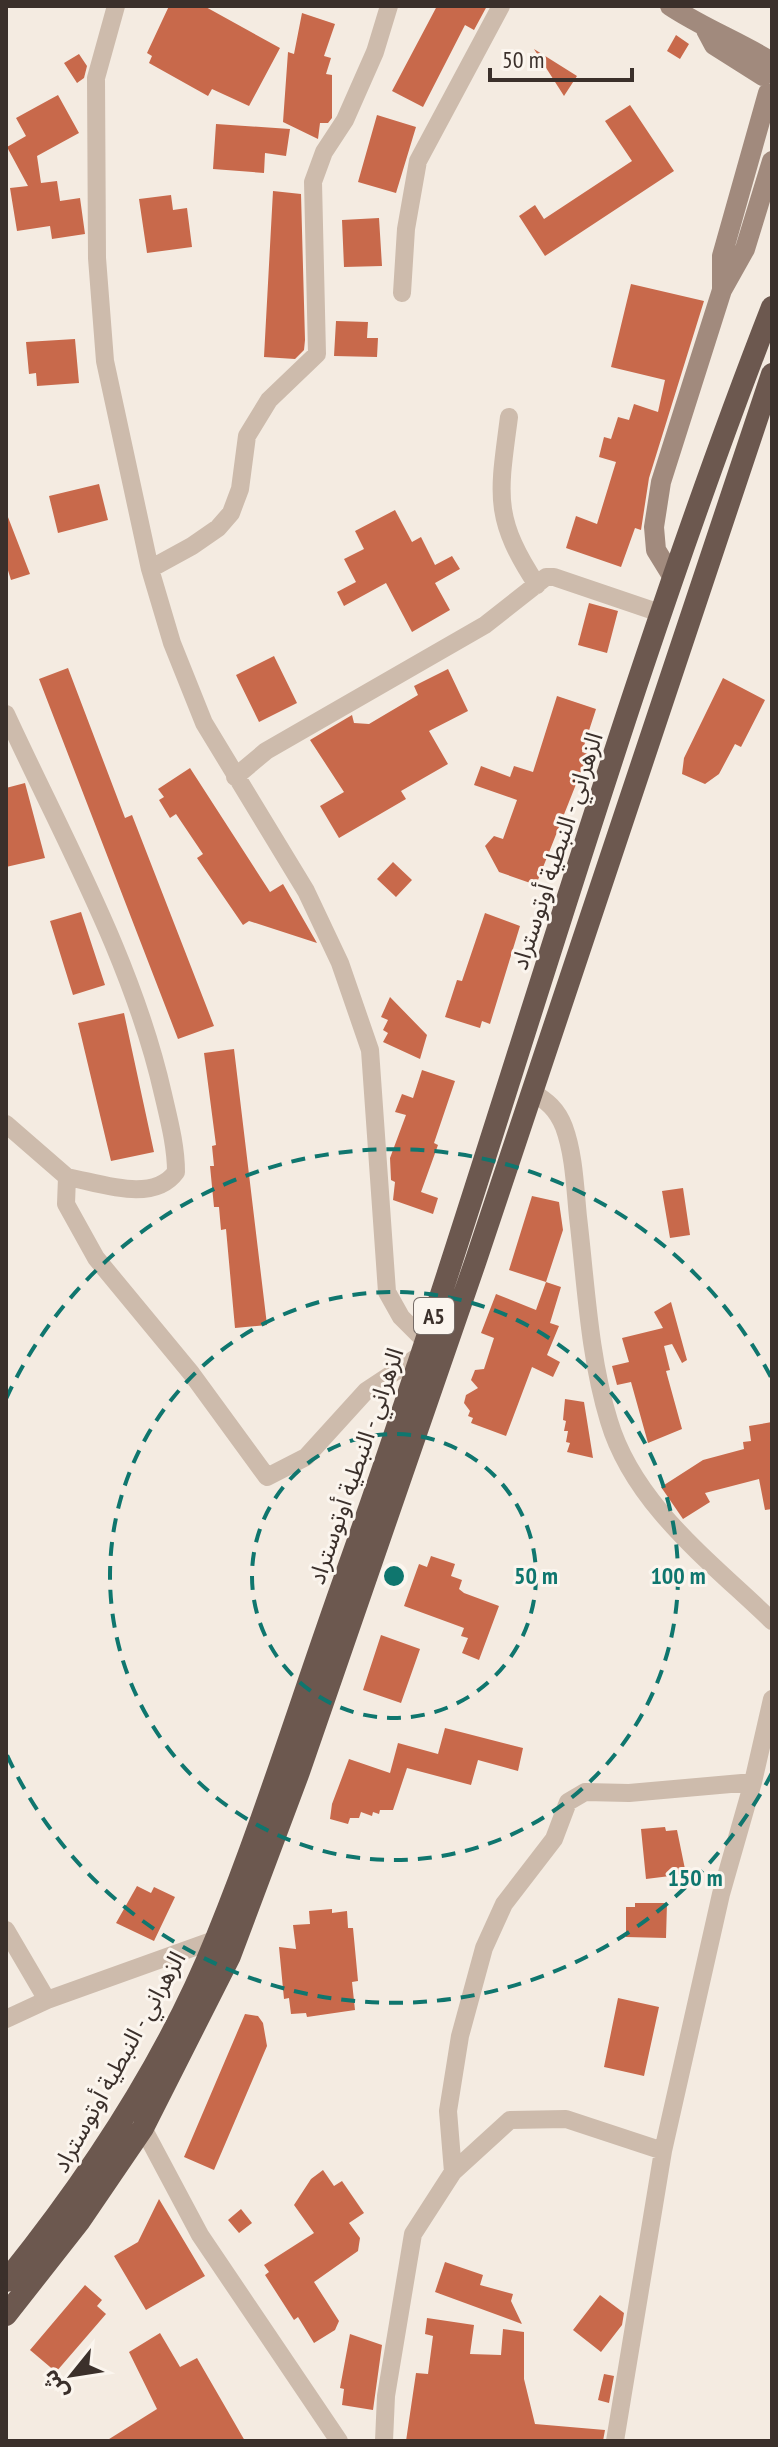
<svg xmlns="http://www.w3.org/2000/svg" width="778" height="2447" viewBox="0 0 778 2447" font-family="'PT Sans Narrow','Noto Sans Arabic',sans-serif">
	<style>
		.building { fill: #c8694b }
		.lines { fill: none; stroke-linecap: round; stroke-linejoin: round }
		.minor { stroke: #cdbbac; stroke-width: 18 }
		.secondary { stroke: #a18a7d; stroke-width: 20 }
		.trunk { stroke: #6c584f; stroke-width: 22 }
		.ring { fill: none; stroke: #0f766e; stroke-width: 4; stroke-dasharray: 14 10 }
		.labels { text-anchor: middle; stroke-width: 6; stroke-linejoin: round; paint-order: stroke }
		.shield { fill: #fbf5ee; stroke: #756b66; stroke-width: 2 }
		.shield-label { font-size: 22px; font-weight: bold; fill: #3b302b }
		.street-label { font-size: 24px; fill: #3b302b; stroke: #fbf5ee }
		.centre { fill: #0f766e; stroke: #fbf5ee; stroke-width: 4 }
		.ring-label { font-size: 24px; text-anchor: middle; font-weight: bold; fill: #0f766e; stroke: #fbf5ee; stroke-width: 6; stroke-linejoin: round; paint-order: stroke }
	</style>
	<rect width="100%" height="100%" fill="#f4ebe1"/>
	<path class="building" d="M169,6h35l76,42 -31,58 -37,-17 -4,7 -59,-33 3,-7 -5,-3z
		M437,6h50l-13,24 -9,-5 -42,82 -31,-16z
		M302,13l33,11 -11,32 7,2 -5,16 6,1v43l-4,5h-8l-2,16 -35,-17 5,-70 6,2z
		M676,35l13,9 -9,15 -13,-8z
		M534,49l43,27 -13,20z
		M79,54l8,12 -3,12 -7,5 -13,-20z
		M58,95l21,38 -42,23 4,27 16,-2 3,20 20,-3 5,36 -33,5 -2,-13 -33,5 -7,-43 18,-2 -21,-39 19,-11 -10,-18z
		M630,105l44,66 -129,85 -26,-40 16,-11 9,14 88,-58 -27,-40z
		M377,115l39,12 -20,66 -38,-11z
		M216,124l74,5 -4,27 -21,-3 -1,20 -51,-4z
		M273,191l28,3 4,146 -1,10 -9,9 -31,-2z
		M171,195l2,15 14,-2 5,39 -45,6 -8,-54z
		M379,218l3,48 -38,1 -2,-47z
		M631,284l73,17 -55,177 -8,52 -6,-2 -14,39 -55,-19 10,-32 21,8 19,-62 -17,-5 5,-20 7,2 7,-22 11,3 5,-16 24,8 7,-32 -54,-13z
		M336,321l32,1 -1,16h11l-1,19 -43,-1z
		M75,339l4,44 -42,3 -1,-13 -7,1 -3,-32z
		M99,484l9,36 -50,13 -9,-37z
		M395,510l17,32 9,-5 14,28 17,-9 8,13 -25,14 15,27 -38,22 -26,-49 -42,23 -7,-14 19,-10 -12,-23 20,-10 -9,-18z
		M6,512l24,62 -19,6 -5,-16z
		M589,603l29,8 -11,42 -29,-8z
		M274,656l23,47 -38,19 -23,-47z
		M68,668l57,150 7,-3 82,211 -36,13 -139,-360z
		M448,669l20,42 -39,20 19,33 -47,27 5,8 -67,39 -19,-32 24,-14 -34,-52 42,-25 2,8 15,1 49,-29 -4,-9z
		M723,678l42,22 -24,47 -6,-3 -16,30 -14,10 -23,-10 2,-16z
		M557,696l39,13 -14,43 6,2 -52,131 -37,-13 -14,-26 9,-10 9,3 14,-39 -43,-15 7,-19 29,11 4,-11 19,6z
		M190,768l80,124 13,-8 34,59 -68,-22 -6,4 -46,-67 6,-4 -27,-40 -6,4 -11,-18 5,-3 -6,-8z
		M25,783l20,75 -39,9v-79z
		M393,862l19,18 -16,17 -19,-18z
		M81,912l24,73 -32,10 -23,-74z
		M485,913l35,13 -30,98 -8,-3 -2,7 -35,-11 12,-37 5,1z
		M390,997l37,38 -7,24 -37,-17 5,-9 -5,-3 5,-10 -7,-3z
		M124,1013l30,139 -43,9 -33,-138z
		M234,1049l33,276 -32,3 -9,-99 -5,1 -2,-23h-5l-4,-41h4l-2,-20 4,-1 -12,-92z
		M422,1070l33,11 -21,62 4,2 -17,47 17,6 -5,16 -40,-14 2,-18 -4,-2 -1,-22 16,-43 -11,-3 7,-18 11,4z
		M683,1188l7,47 -20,3 -8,-47z
		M532,1196l27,6 4,28 -17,52 15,5 -11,36 9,3 -12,29 13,7 -7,15 -21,-10 -26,69 -35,-13 2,-5 -5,-2 2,-5 -6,-8 2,-8 12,-7 -7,-8 4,-10 9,-1 10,-31 -13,-5 15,-39 40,16 10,-28 -37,-12z
		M671,1302l16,58 -5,3 -10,-19 -8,2 6,24 -4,1 16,58 -34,14 -17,-61 -14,3 -5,-19 17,-4 -7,-24 41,-10 -9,-16z
		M565,1399l19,3 9,56 -26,-6 3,-9 -4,-1 2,-11h-4l2,-10 -3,-1z
		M772,1422v87l-7,1 -6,-31 -54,14 5,9 -27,17 -22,-32 42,-27 41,-11 -1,-7 8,-1 -2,-15z
		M431,1556l24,8 -4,12 11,4 -3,9 5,4 35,13 -20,54 -17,-7 6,-15 -7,-2 3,-8 -60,-22 15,-42 8,3z
		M381,1635l39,14 -19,54 -38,-13z
		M445,1728l78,20 -5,23 -40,-11 -7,25 -64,-17 -14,42h-13l-1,4 -6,-2 -1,4 -11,-4 -2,6h-9l-2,6 -18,-5 2,-15 17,-45 41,14 8,-30 40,11z
		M665,1827l1,4 11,-1 9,44 -40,5 -5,-50z
		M137,1886l14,7 3,-6 21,10 -21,44 -38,-18z
		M635,1903h32l-1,35 -40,-1v-30h9z
		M332,1909v4l15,-2 1,17h5l5,53 -6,1 3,28 -48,7 -1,-4 -15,1 -2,-16 -5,1 -5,-52 17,2 -3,-24 17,-1 -1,-13z
		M618,1998l41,9 -15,69 -40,-9z
		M245,2014l13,2 5,7 4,23 -53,124 -30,-13z
		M323,2170l11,16 8,-5 22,32 -15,10 11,15 -2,13 -44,31 25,39 -4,9 -21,13 -16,-26 -4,3 -29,-45 4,-3 -5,-7 50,-32 -20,-28 17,-26z
		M159,2199l46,77 -59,34 -32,-54 24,-14z
		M241,2209l11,14 -13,10 -11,-13z
		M445,2262l38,13 -3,10 33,9 -2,7 11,23 -87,-32z
		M85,2285l17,15 -5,6 9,8 -50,58 -26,-22z
		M600,2295l24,18 -2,12 -21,27 -28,-22z
		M427,2318l47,7 -4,29 31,1 2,-26 21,3v47l11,45 70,6 -2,11h-197l10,-68 12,1 5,-38 -8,-2z
		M160,2333l20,34 17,-9 48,83h-139l51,-32 -28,-57z
		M350,2334l32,11 -9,65 -31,-5 2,-16 -4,-1z
		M604,2374l10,2 -5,27 -11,-3z"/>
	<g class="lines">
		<path class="minor" d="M116,6l-20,72 1,180 8,103 45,208 22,74 32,80 102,168 34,72 30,87 17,242 14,25 25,25
			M402,293l4,-64 12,-68 83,-155
			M509,417c-10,77 -17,100 28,168
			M150,569l42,-23 26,-18 13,-15 9,-24 7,-53 22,-36 48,-46 -4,-172 11,-30 21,-32 30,-68 14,-46
			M6,714c57,124 127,247 157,380 6,26 13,52 13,78 -23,32 -76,11 -109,5
			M235,777l31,-26 219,-126 61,-48h8l106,36
			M532,1092c15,9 25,17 32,35 10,27 11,60 14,90 8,67 11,139 31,204 25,84 102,141 163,200
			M6,1124l61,53 -1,27 30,54 95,115 76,104 39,-20 60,-66 56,-37
			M6,1930l41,70
			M6,2019l41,-19 170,-61
			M143,2128l57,107 139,206
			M453,2172l-5,-61 12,-75 24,-88 20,-44 50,-65 14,-37 17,-10 44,1 124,-11
			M384,2441l2,-45 27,-162 40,-62 57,-52 56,-1 97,32
			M615,2441l48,-290 58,-257 32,-112 19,-83"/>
		<path class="secondary" d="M670,6c33,22 68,35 102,56
			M706,30l8,15 49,31
			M722,290v-34l46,-163
			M672,576l-16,-26 -2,-23 7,-45 61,-192 23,-41 27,-88"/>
		<path class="trunk" d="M6,2281c84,-104 161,-220 211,-345 48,-118 86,-242 129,-362 150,-420 264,-852 426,-1267
			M6,2315l73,-93 64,-94 87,-172 69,-184 177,-512 296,-886"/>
	</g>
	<g class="ring">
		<circle cx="394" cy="1576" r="142"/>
		<circle cx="394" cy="1576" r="284"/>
		<path d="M772 1773A426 426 0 0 1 6 1753M6 1399A426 426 0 0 1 772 1379"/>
	</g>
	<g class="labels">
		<rect class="shield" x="414" y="1298" width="40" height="36" rx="6"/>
		<g class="shield-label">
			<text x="434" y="1324">A5</text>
		</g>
		<g class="street-label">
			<text transform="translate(557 851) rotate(-72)" y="8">الزهراني - النبطية أوتوستراد</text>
			<text transform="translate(356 1466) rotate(-71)" y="8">الزهراني - النبطية أوتوستراد</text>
			<text transform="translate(119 2062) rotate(-61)" y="8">الزهراني - النبطية أوتوستراد</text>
		</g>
	</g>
	<circle cx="394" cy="1576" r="12" class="centre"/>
	<g class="ring-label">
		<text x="536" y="1584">50 m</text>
		<text x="678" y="1584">100 m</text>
		<text x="695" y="1886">150 m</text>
	</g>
	<rect width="778" height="2447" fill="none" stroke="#3b302b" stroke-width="16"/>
	<g transform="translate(72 2375) rotate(240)" stroke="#fbf5ee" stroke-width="6" paint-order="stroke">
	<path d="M0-6L14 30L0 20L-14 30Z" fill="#3b302b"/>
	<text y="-12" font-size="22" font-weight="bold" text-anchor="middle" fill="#3b302b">ش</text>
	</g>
	<path d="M490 68v12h142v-12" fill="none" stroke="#3b302b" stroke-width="4"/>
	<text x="502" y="68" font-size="24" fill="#3b302b" stroke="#fbf5ee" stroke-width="6" paint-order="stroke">50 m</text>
</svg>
